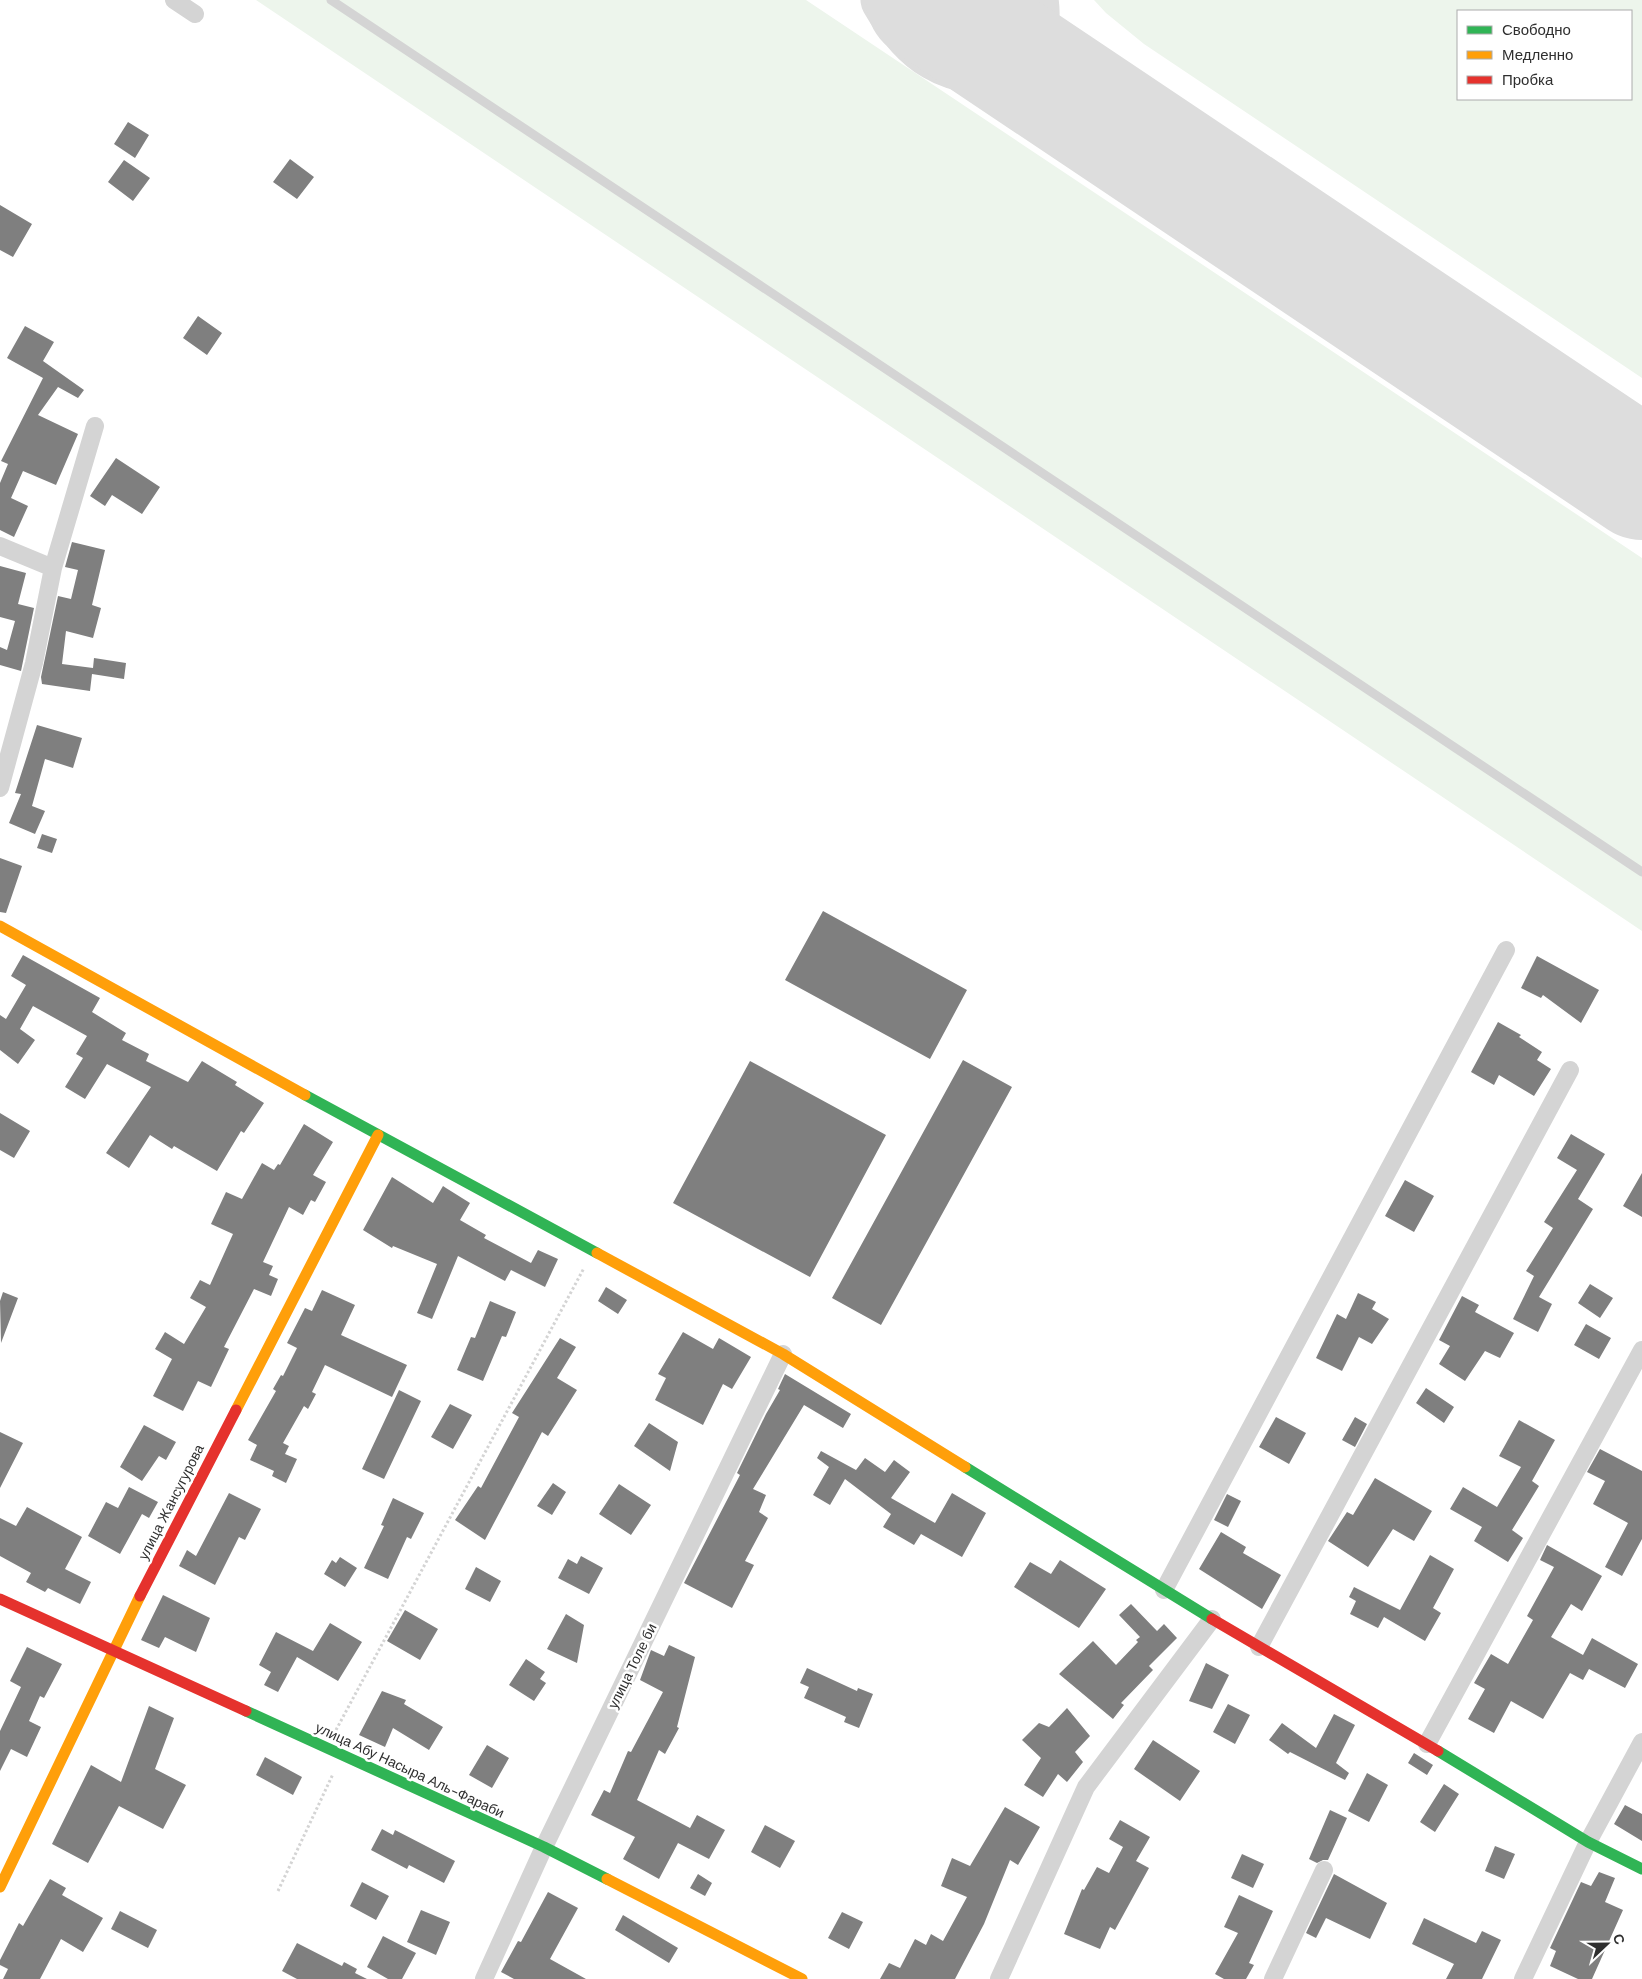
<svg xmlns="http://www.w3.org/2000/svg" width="1642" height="1979" viewBox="0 0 1642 1979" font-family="'DM Sans',sans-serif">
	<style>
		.green { fill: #edf5ec; fill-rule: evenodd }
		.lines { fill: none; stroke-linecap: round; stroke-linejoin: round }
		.taxiway { stroke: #ddd; stroke-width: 49 }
		.runway { stroke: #ddd; stroke-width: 122 }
		.building { fill: #7f7f7f }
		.path { stroke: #d4d4d4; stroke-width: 3; stroke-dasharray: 2.5 2.5; stroke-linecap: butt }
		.lane { stroke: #d4d4d4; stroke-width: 9 }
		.street { stroke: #d4d4d4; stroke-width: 18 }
		.fast { stroke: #30b455; stroke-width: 11 }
		.slow { stroke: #ff9f0a; stroke-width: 11 }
		.jam { stroke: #e5322d; stroke-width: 11 }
		.labels { text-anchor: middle; stroke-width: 5; stroke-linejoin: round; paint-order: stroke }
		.street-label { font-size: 14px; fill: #2f2f2f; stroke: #fff }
	</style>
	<rect width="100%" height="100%" fill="#fff"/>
	<path class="green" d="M256,0h550l836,558v373z
		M1094,0h548v378l-498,-334 -38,-31zM1631,11v88h-173v-88z"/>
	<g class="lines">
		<path class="taxiway" d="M885,0c12,21 29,44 50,56 49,29 109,7 99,-56
			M978,0l17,31 20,28"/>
		<path class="runway" d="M927,0l715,479"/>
	</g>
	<path class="building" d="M128,122l21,13 -14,23 -21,-14z
		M290,159l24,18 -17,22 -24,-17z
		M124,160l26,18 -17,23 -25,-19z
		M0,205l32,19 -19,33 -13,-7z
		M198,316l24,17 -15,22 -24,-17z
		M25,326l29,16 -11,19 41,29 -6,8 -20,-11 -20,28 40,19 -22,51 -33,-14 -12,27 17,8 -14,31 -14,-7v-47l8,-19 -7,-3 42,-83 -36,-20z
		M116,458l44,29 -18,27 -30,-19 -7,11 -15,-10z
		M72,542l33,8 -13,55 9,3 -8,30 -27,-7 -4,33 31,4 1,-10 32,5 -2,16 -32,-5 -2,17 -48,-7 -1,-7 17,-81 13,3 7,-29 -13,-3z
		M0,566l26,7 -8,31 16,4 -13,63 -21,-6v-18l7,3 8,-29 -15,-4z
		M37,725l45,13 -9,30 -28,-9 -13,47 13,5 -10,23 -26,-11 12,-29 -6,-1z
		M42,834l15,5 -5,14 -15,-5z
		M0,858l22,8 -16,47 -6,-1z
		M823,911l144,79 -37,69 -145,-79z
		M23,955l77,43 -8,14 34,21 -4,7 27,14 -3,7 42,21 14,-21 35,21 -2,3 29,18 -20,30 -3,-2 -24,40 -43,-25 -2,3 -22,-14 -21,33 -23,-15 45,-66 -44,-23 -22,35 -20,-12 18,-29 -7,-4 11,-18 -54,-30 -13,23 15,11 -17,24 -18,-14v-35l6,4 20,-34 -15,-9z
		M1537,956l62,34 -18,33 -38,-28 -2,3 -20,-10z
		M1498,1022l23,13 -2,2 23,15 -5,8 14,9 -17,27 -35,-21 -5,10 -23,-13z
		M963,1060l49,27 -131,238 -49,-27z
		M750,1061l136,74 -76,142 -137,-74z
		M0,1113l30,18 -16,27 -14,-8z
		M304,1124l29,18 -20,33 13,7 -11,20 -4,-2 -8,15 -14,-8 -26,55 10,4 -4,9 9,4 -7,17 -17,-7 -30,58 5,2 -18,38 -13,-6 -15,30 -30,-15 19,-37 -17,-10 10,-17 19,12 22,-37 -16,-9 10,-18 10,5 23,-51 -22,-10 15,-32 16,7 20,-36 12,7 4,-6 2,1z
		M1571,1134l34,20 -27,45 15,10 -54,88 13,7 -14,28 -25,-13 21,-43 -8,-5 27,-43 -9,-6 33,-52 -20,-12z
		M1642,1173v44l-19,-11z
		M392,1177l41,26 10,-17 3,2 24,15 -10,17 26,15 -2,3 47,25 7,-13 20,9 -13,28 -34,-17 -6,11 -47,-25 -26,63 -15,-6 20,-49 -44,-18 -1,2 -29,-18z
		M1405,1180l29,16 -20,36 -29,-16z
		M1590,1284l23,14 -13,20 -22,-15z
		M606,1287l21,13 -9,14 -20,-13z
		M322,1290l33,15 -14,30 66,30 -15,32 -67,-32 -13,27 4,2 -8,15 -4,-3 -21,37 6,3 -4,8 12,5 -11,24 -14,-7 2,-5 -24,-11 7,-15 -9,-5 28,-49 -3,-2 8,-14 2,1 14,-28 -10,-5 18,-35 7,3z
		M3,1292l15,6 -17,45 -1,-42z
		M1358,1293l18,9 -4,7 17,10 -17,25 -13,-7 -17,34 -26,-13 21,-44 9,5z
		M1462,1296l17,9 -4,7 39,21 -14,25 -15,-7 -20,30 -26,-17 11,-18 -11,-6z
		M490,1301l26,11 -10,25 -4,-1 -19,45 -26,-11 14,-33 4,1z
		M1586,1324l25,14 -12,21 -25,-14z
		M683,1332l30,17 6,-11 32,19 -19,32 -9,-5 -20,41 -48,-25 11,-22 -8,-4z
		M560,1338l16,9 -19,31 20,12 -29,46 -6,-4 -57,108 -30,-20 23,-34 3,2 38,-71 -7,-4z
		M785,1374l66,40 -8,14 -39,-23 -51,84 13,6 -7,17 9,6 -23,43 9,4 -22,43 -48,-25 56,-108 -3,-2 29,-59 14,-24 -2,-1z
		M1426,1388l28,19 -10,16 -28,-20z
		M399,1390l22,11 -37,78 -22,-10z
		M450,1404l22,11 -19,34 -22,-12z
		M1276,1417l30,16 -17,31 -30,-17z
		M1355,1417l12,7 -12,23 -13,-7z
		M1519,1420l36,20 -23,41 7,5 -27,44 11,8 -15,24 -34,-21 8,-14 -32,-18 13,-22 34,20 24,-40 -22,-11z
		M649,1423l29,19 -8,29 -36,-25z
		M144,1425l32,17 -10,18 -7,-4 -17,25 -22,-14z
		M0,1432l23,11 -23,45z
		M1600,1449l42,22v68l-20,37 -17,-9 23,-44 -35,-19 12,-23 -18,-9z
		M821,1451l35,19 9,-12 20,14 9,-12 16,12 -19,26 44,25 17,-30 34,20 -24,44 -41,-23 -7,11 -31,-18 8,-13 -46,-35 -15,26 -17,-10 16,-28 -12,-9z
		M1375,1478l57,33 -18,30 -21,-12 -25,38 -40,-26 19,-29 6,3z
		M553,1483l13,9 -14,23 -15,-9z
		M619,1484l32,21 -20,30 -32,-21z
		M129,1487l29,15 -9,16 -7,-4 -22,40 -32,-18 18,-34 12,6z
		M229,1493l32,16 -16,31 -6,-3 -24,48 -36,-19 8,-16 9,6z
		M1227,1494l14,7 -13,26 -14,-7z
		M393,1498l31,15 -13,26 -4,-2 -19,42 -24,-11 20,-42 -3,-1z
		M27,1507l55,30 -17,32 26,13 -11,22 -32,-16 -3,4 -19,-10 5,-9 -31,-17v-38l16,8z
		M1221,1532l25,15 -3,6 38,22 -19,34 -63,-40z
		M1547,1545l55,31 -20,35 -11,-7 -20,33 32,18 9,-17 46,26 -13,24 -36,-19 -6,11 -13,-7 -27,46 -32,-18 -17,32 -26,-14 17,-30 -11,-6 17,-29 17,10 25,-44 -6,-4 27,-49 -14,-7z
		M1430,1555l24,14 -21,39 8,5 -16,28 -41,-24 -6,11 -28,-14 6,-13 -7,-4 5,-10 46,23z
		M581,1556l22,12 -14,26 -31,-16 10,-19 9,5z
		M340,1557l17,11 -12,19 -21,-13 8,-14 4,3z
		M1060,1560l46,29 -27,39 -65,-41 16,-25 21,12z
		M476,1567l25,14 -11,21 -25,-13z
		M163,1595l47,23 -14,34 -31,-15 -6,11 -18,-8z
		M1131,1604l26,27 7,-7 13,14 -28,28 4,4 -32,33 3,2 -11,14 -54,-45 34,-33 23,24 22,-23 -2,-2 4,-3 -21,-22z
		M405,1610l33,19 -18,31 -33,-19z
		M566,1614l18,11 -7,38 -30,-14z
		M330,1623l32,19 -24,39 -41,-24 -19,35 -14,-7 7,-13 -12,-7 17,-33 37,19z
		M669,1645l26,12 -18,70 2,1 -14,26 -6,-4 -22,50 53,28 7,-13 28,15 -16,29 -31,-16 -19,36 -36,-20 12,-22 -44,-22 13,-25 6,3 18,-42 3,1 32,-60 -23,-12 11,-30 13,6z
		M27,1647l35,17 -18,34 -4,-2 -11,25 12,6 -14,30 -16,-8 -11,22v-40l21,-44 -11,-6z
		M526,1659l19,13 -5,7 6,4 -12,18 -25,-16z
		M1206,1663l23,12 -17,34 -23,-8z
		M807,1668l50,23 1,-3 15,6 -14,34 -15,-6 2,-5 -42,-19 5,-11 -9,-4z
		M382,1691l24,9 -2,4 39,23 -14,23 -36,-22 -8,19 -26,-12z
		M1228,1704l22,11 -15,29 -22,-12z
		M149,1706l25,12 -19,51 31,16 -23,44 -44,-23 -31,57 -36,-19 39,-79 30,17z
		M1067,1708l23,28 -15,16 8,10 -16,20 -9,-8 -15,23 -19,-12 17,-27 -19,-18 17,-17 10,4z
		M1334,1714l21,11 -19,38 13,10 -4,7 -55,-28 -2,2 -19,-14 13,-17 34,25z
		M1153,1740l47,31 -20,30 -46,-32z
		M487,1745l22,13 -17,30 -23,-13z
		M1414,1753l19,12 -6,10 -19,-12z
		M265,1757l37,20 -9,18 -37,-20z
		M1367,1773l21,12 -19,37 -21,-11z
		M1444,1784l15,10 -24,38 -15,-10z
		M1625,1805l17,9v27l-28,-17z
		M1005,1807l35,20 -22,38 -8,-5 -26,64 -29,55h-75l9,-16 11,5 15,-29 11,6 5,-11 12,7 24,-44 -26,-11 11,-28 18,8z
		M1330,1810l17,8 -19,42h-5l-6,3 -8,-4z
		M1120,1820l30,17 -14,24 13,7 -34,62 -5,-3 -10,22 -36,-15 18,-45 2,1 13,-23 12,6 14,-26 -14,-8z
		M765,1825l30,16 -15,27 -29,-16z
		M382,1829l11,6 2,-5 60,31 -11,22 -35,-18 -2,4 -36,-19z
		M1495,1846l20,8 -11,25 -19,-8z
		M1242,1854l22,10 -11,24 -22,-10z
		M1599,1872l16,6 -10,24 18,8 -31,69h-14l-28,-13 6,-15 -6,-3 31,-66 10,4z
		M698,1874l14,9 -7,13 -15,-8z
		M1334,1874l53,29 -17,36 -44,-21 -10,20 -10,-5z
		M50,1879l16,9 -4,7 41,23 -20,34 -22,-13 -21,40h-37l5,-10 -8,-4v-5l19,-37 4,3z
		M362,1882l27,14 -13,24 -26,-14z
		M548,1892l30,16 -28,51 36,20h-72l-13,-7 17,-31 3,1z
		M1239,1895l34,16 -24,52 5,2 -8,14h-22l-9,-5 23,-41 -14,-6z
		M421,1910l29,12 -14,33 -29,-13z
		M120,1911l37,19 -9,18 -37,-19z
		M842,1912l21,10 -14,27 -21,-11z
		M623,1915l55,33 -9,15 -54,-33z
		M1424,1918l52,25 6,-12 19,9 -19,39h-36l8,-15 -42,-20z
		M383,1936l33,17 -14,26h-14l-21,-12z
		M297,1943l45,23 2,-4 13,7 -2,4 12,6h-70l-15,-8z"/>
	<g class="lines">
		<path class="path" d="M336,1730l248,-462
			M278,1891l55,-117"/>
		<path class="lane" d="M331,0l1311,872"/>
		<path class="street" d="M174,0l21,14
			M0,546l53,22
			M0,788l34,-125 19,-95 42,-142
			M1164,1590l342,-640
			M1259,1647l311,-577
			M1427,1744l215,-394
			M484,1979l60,-132 239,-493
			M999,1979l87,-192 126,-168
			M1273,1979l51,-109
			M1523,1979l65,-137 54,-100"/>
		<path class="fast" d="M305,1095l292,158
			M965,1467l247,152
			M246,1711l298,136 63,32
			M1438,1751l150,91 54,27"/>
		<path class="slow" d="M0,926l305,169
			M597,1253l186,101 182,113
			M236,1410l142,-275
			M607,1879l195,100
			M0,1887l140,-291"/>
		<path class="jam" d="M140,1596l96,-186
			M0,1599l246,112
			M1212,1619l226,132"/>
	</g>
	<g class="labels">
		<g class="street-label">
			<text transform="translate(171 1502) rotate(-63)" y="5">улица Жансугурова</text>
			<text transform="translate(632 1666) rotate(-64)" y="5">улица Толе би</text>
			<text transform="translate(410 1770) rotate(25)" y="5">улица Абу Насыра Аль-Фараби</text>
		</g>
	</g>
	<rect x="1457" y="10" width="175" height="90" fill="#ffffff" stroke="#acacac"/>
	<rect x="1467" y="26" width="25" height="8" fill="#30b455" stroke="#acacac"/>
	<text x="1502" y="35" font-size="15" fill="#2f2f2f">Свободно</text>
	<rect x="1467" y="51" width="25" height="8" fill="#ff9f0a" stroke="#acacac"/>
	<text x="1502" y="60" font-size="15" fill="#2f2f2f">Медленно</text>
	<rect x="1467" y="76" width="25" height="8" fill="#e5322d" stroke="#acacac"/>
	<text x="1502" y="85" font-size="15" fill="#2f2f2f">Пробка</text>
	<g transform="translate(1607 1944) rotate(68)" stroke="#ffffff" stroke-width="4" paint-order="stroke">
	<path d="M0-4L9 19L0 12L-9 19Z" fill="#2f2f2f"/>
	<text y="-8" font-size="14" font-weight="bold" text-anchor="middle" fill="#2f2f2f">С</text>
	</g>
</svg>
